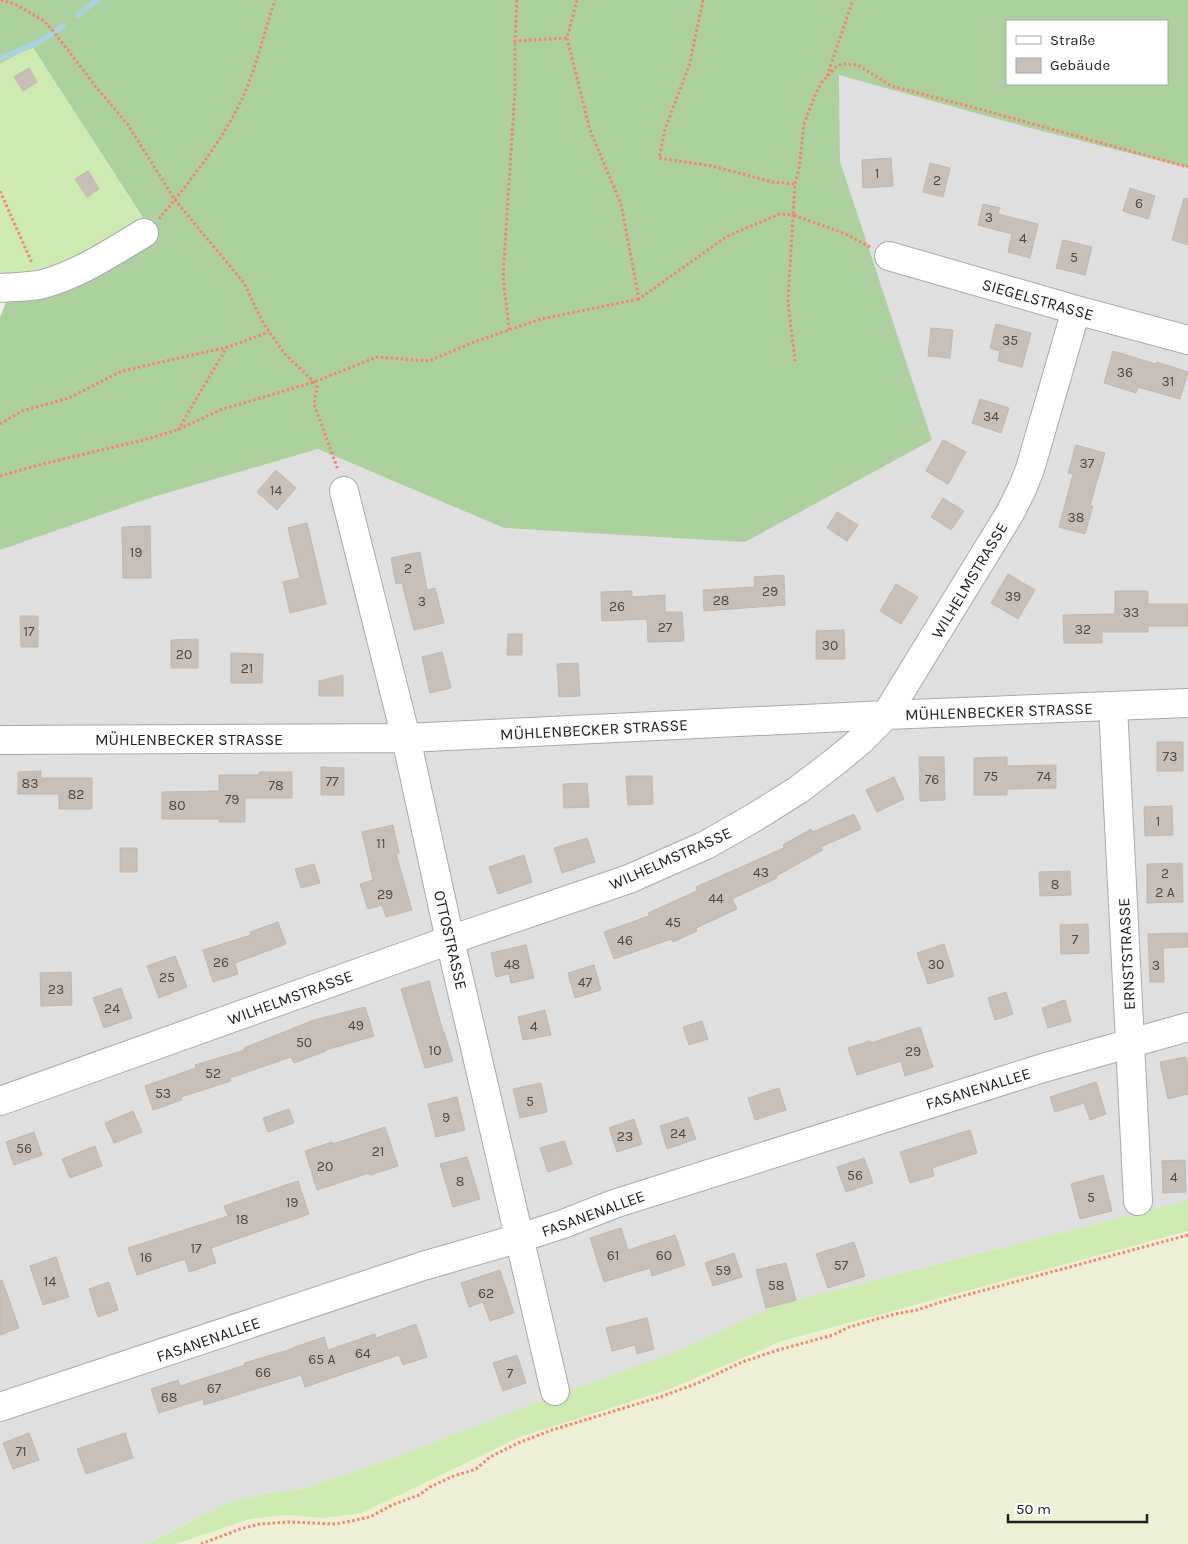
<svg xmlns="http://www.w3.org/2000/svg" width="1188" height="1544" viewBox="0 0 1188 1544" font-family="Karla,sans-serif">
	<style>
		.residential { fill: #e0dfdf }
		.farmland { fill: #eef0d5 }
		.grass { fill: #cdebb0 }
		.forest { fill: #add19e; fill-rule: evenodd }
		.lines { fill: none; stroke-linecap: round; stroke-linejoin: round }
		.stream { stroke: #aad3df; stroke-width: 5.5 }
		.building { fill: #c7bfb8; stroke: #c4b6ab }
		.minor-casing { stroke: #a9a9a9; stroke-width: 30 }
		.path { stroke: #fa8072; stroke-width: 3; stroke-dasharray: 2.5 2.5; stroke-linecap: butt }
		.minor { stroke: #fff; stroke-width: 28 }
		.labels { text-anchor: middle; stroke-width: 4.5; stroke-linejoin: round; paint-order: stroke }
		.number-label { font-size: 14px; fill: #4b4948 }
		.street-label { font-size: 16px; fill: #222; stroke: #fff }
	</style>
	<rect width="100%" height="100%" fill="#f2efe9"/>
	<path class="residential" d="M839,74l191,54 158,40v1032l-411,105 -100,46 -163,60 -118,46 -91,31 -40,6 -39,9 -74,38 -11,3h-141v-994l150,-52 168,-49 186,79 32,2 396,-90 -92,-279z"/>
	<path class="farmland" d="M1188,1231v313h-1012l74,-25 37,-4 37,3 196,-81 150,-48 112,-48z"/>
	<path class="grass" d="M32,46l111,173 -77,44 -66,15v-214z
		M1188,1200v31l-406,110 -112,48 -150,48 -158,76 -38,5 -37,-3 -37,4 -74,25h-35l12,-3 73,-38 39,-9 40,-6 91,-31 118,-46 163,-60 100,-46z"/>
	<path class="forest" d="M0,0h1188v168l-158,-40 -191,-53 1,86 92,279 -187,102 -241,-14 -186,-79 -168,49 -150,52v-233l8,-20 -5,-19 63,-15 77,-45 -111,-172 -32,18zM1007,21h160v63h-160z"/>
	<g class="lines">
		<path class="stream" d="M78,15l19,-15
			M0,58l38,-15 25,-17"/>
	</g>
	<path class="building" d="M29,68l8,14 -14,9 -9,-14z
		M891,158l2,28 -30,2 -1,-28z
		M930,163l20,5 -7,29 -20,-5z
		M88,171l11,18 -12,8 -12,-18z
		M1130,188l25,8 -7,23 -25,-8z
		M1184,198l4,1v46l-16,-5z
		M983,204l17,4 -2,6 40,10 -8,34 -22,-6 4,-18 -34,-9z
		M1063,240l29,7 -7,28 -29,-7z
		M996,324l35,9 -9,34 -24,-6 2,-10 -10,-3z
		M931,328l22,2 -3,28 -22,-2z
		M1113,351l43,13 1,-2 31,10 -8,27 -42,-12 -2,6 -32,-10z
		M980,399l29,9 -8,25 -29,-10z
		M943,440l23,12 -18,32 -22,-13z
		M1076,445l29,8 -15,53h3l-8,28 -26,-7 14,-53 -5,-1z
		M276,470l20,18 -19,22 -20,-18z
		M943,498l21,13 -13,19 -20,-13z
		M837,512l21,13 -11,16 -20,-13z
		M307,523l19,81 -36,9 -7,-31 17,-4 -12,-50z
		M150,526l1,52h-28l-1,-51z
		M420,552l7,38 8,-2 9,35 -30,7 -12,-47 -6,1 -5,-26z
		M1008,574l27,16 -17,29 -27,-16z
		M784,575l1,30 -81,6 -1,-21 52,-3 -1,-10z
		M896,584l22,13 -17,27 -21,-13z
		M632,591v6l33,-2v17h17l2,29 -36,1 -1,-23 -45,2 -1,-29z
		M1115,591h33v13h40v22h-40v6h-46v11h-38l-1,-28 52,-1z
		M20,616h18v31h-17z
		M844,630l1,29h-29v-28z
		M508,634h14v21h-15z
		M198,639v29h-27v-28z
		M442,652l9,36 -21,5 -8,-36z
		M231,653l32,1 -1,29h-31z
		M578,663l2,33 -21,1 -2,-33z
		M343,675v21h-24v-15z
		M1157,742h26v29h-26z
		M919,757h25l1,43 -25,1z
		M1007,757v9l49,-1v23l-49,1v6h-33v-37z
		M321,767l23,1v27h-23z
		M41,771v7h51v31h-33v-15h-41v-22z
		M259,772h33v26h-47v24h-26v-3h-57v-27l57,-1v-16h40z
		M626,776h26l1,28 -25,1z
		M894,777l10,22 -27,13 -11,-22z
		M587,783l2,24 -25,1 -1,-24z
		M1172,806l1,29 -28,1 -1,-29z
		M854,814l7,15 -40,18 2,3 -47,26 1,2 -45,21 5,10 -41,19 1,3 -24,11 -2,-3 -57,20 -10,-27 45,-16 -1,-3 49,-22 -1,-4 88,-39 -1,-3 28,-16 2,3z
		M393,825l6,28 -3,1 16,56 -26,7 -4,-12 -14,4 -8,-25 13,-4 -11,-48z
		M587,838l8,24 -33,11 -8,-25z
		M120,848h17v24h-17z
		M524,855l8,27 -34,12 -9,-27z
		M1182,863l1,39 -36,1v-39z
		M314,864l6,19 -19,5 -6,-19z
		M1070,871l1,24 -31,1 -1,-24z
		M278,922l8,22 -51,19 3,11 -25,8 -10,-32 48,-15 -1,-3z
		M1088,924l1,29 -28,1 -1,-29z
		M1188,933v14l-25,1 1,34h-14l-2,-48z
		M944,944l10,32 -26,8 -11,-31z
		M526,945l8,33 -23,5 -2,-9 -13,3 -5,-24z
		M175,956l12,31 -28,11 -12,-32z
		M594,965l7,25 -26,8 -7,-25z
		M71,972l1,33 -31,1 -1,-33z
		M429,981l14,51h1l9,29 -28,7 -24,-79z
		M121,988l11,30 -28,10 -11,-30z
		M1006,992l7,22 -18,6 -7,-22z
		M1065,1000l6,21 -23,7 -6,-20z
		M365,1007l9,29 -48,14v1l-32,12 -3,-6 -61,21 1,3 -50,16 1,3 -29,10 -8,-24 51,-18 -1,-3 50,-15 -1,-2 70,-28z
		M545,1010l6,25 -28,5 -5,-23z
		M702,1021l6,18 -19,6 -6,-18z
		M920,1027l13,40 -28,9 -4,-15 -44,14 -9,-27 22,-7 1,2z
		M1186,1057l2,8v29l-20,5 -8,-37z
		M1096,1082l10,32 -16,6 -6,-17 -29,9 -5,-15z
		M541,1083l6,29 -27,6 -7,-29z
		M779,1088l7,22 -31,10 -7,-22z
		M457,1097l8,33 -29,7 -8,-33z
		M289,1109l5,14 -26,9 -5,-14z
		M133,1111l9,21 -28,11 -9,-20z
		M688,1117l8,22 -29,10 -7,-23z
		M634,1119l8,25 -25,8 -8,-24z
		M385,1127l13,39 -28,9 -1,-2 -52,17 -12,-39 27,-9 1,2z
		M970,1130l7,23 -45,15 2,8 -24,7 -10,-31z
		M34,1132l8,23 -28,10 -8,-23z
		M564,1141l8,23 -24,8 -8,-24z
		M95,1146l7,20 -32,12 -8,-19z
		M467,1157l13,42 -27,8 -13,-43z
		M864,1158l9,25 -27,9 -9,-25z
		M1185,1160l1,32 -23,1 -1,-32z
		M1103,1175l9,36 -32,8 -9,-35z
		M298,1181l11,33 -98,34 5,15 -27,9 -4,-13 -48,16 -9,-27 100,-32 -4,-10z
		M621,1228l7,22 47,-15 10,30 -33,11 -2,-8 -46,14 -14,-44z
		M854,1242l11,34 -37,12 -12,-34z
		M734,1253l8,24 -29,9 -8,-23z
		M56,1257l13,40 -26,8 -13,-39z
		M786,1263l10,37 -30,8 -10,-38z
		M500,1270l14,43 -24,8 -7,-19 -14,5 -8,-24z
		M2,1280l17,48 -19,7v-54z
		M109,1282l9,28 -20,7 -9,-28z
		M647,1318l7,31 -17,5 -2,-9 -23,6 -6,-23z
		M416,1324l11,33 -24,8 -4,-10 -94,32 -4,-12 -97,30 -1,-6 -44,14 -8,-24 27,-9 2,6 65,-21 -1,-2 48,-14v-1l32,-11 4,13 47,-16 1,4z
		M517,1355l9,28 -23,8 -10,-28z
		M29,1433l10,27 -26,9 -10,-26z
		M125,1433l8,25 -47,16 -9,-25z"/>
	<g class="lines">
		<defs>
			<path id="minor" d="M889,256l187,54 112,30
				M0,288c14,-1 29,-1 43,-4 37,-10 69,-32 101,-51
				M344,491l62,247 44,202 105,451
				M1113,706l25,495
				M0,740l406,-2 480,-23 302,-12
				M0,1101l450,-161 179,-61 77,-34 49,-28 43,-27 38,-29 24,-20 26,-26 124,-202 12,-24 8,-20 46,-159
				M0,1407l423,-141 97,-28 43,-14 51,-20 429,-136 145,-41"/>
		</defs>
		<use href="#minor" class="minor-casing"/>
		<path class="path" d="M1,0l14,4 29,17 10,11 42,55 32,38 47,75 69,83 18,38 22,32 30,29 3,5 -3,17 24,66
			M517,0l-2,41 52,-3 10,-38
			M703,0l-14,66 -24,63 -6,29 53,8 61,16 22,2
			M567,38l23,92 31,74 18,95 87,-62 53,-23 14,1 -5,87 7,59
			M827,76l26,-76
			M0,191l32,72
			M159,219c35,-43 73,-89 92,-142 9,-25 15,-51 24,-77
			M870,247l-24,-13 -53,-19 2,-31 4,-15 5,-45 11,-29 7,-13 15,-16 7,-2 14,1 33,21 77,20 220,61
			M509,330l-6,-54 12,-186v-49
			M0,424l22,-13 47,-13 53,-27 106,-24 41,-15
			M178,430l49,-83
			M0,476l42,-12 102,-24 33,-10 43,-20 94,-28 63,-25 52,4 45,-19 67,-23 98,-20
			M201,1544l39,-15 20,-5 29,-2 47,2 34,-7 22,-12 27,-10 11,-8 21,-10 25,-8 14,-12 28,-14 34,-13 108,-33 38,-14 44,-21 36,-12 55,-15 16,-8 46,-13 22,-4 27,-9 244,-66"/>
		<use href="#minor" class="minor"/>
	</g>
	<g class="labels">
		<g class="number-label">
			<text x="877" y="178">1</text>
			<text x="937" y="185">2</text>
			<text x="1139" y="208">6</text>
			<text x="989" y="222">3</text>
			<text x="1023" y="243">4</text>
			<text x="1074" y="262">5</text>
			<text x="1010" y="345">35</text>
			<text x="1125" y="377">36</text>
			<text x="1168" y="386">31</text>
			<text x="991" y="421">34</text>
			<text x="1087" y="468">37</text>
			<text x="276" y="495">14</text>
			<text x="1076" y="522">38</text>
			<text x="136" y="557">19</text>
			<text x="408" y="573">2</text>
			<text x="770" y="596">29</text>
			<text x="1013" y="601">39</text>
			<text x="721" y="605">28</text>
			<text x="422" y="606">3</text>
			<text x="617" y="611">26</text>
			<text x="1131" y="617">33</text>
			<text x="665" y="632">27</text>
			<text x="1083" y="634">32</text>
			<text x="29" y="636">17</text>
			<text x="830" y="650">30</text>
			<text x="184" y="659">20</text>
			<text x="247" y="673">21</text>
			<text x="1170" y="761">73</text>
			<text x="991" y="781">75</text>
			<text x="1044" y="781">74</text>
			<text x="932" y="784">76</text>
			<text x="332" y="786">77</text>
			<text x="30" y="788">83</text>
			<text x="276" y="790">78</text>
			<text x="76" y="799">82</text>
			<text x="232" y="804">79</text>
			<text x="177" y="810">80</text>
			<text x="1158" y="826">1</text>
			<text x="381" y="848">11</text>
			<text x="761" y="877">43</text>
			<text x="1165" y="878">2</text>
			<text x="1055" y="889">8</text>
			<text x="1165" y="897">2 A</text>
			<text x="385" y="899">29</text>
			<text x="716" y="903">44</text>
			<text x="673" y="927">45</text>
			<text x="1075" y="944">7</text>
			<text x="625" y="945">46</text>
			<text x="221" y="967">26</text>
			<text x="512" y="969">48</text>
			<text x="936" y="969">30</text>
			<text x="1156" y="970">3</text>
			<text x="167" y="982">25</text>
			<text x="585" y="987">47</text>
			<text x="56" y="994">23</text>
			<text x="112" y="1013">24</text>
			<text x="356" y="1030">49</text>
			<text x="534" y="1031">4</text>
			<text x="304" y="1047">50</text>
			<text x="435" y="1055">10</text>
			<text x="913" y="1056">29</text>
			<text x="213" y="1078">52</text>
			<text x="163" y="1098">53</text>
			<text x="530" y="1106">5</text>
			<text x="446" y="1122">9</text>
			<text x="678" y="1138">24</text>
			<text x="625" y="1141">23</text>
			<text x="24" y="1153">56</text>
			<text x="378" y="1156">21</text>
			<text x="325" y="1171">20</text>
			<text x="855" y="1180">56</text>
			<text x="1174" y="1182">4</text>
			<text x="460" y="1186">8</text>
			<text x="1091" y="1202">5</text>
			<text x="292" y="1207">19</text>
			<text x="242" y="1224">18</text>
			<text x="196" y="1253">17</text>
			<text x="613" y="1260">61</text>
			<text x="664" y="1260">60</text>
			<text x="146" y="1262">16</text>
			<text x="841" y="1270">57</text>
			<text x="723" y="1275">59</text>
			<text x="50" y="1286">14</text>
			<text x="776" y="1290">58</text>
			<text x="486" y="1298">62</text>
			<text x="363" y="1358">64</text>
			<text x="322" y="1364">65 A</text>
			<text x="263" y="1377">66</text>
			<text x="510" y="1378">7</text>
			<text x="214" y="1393">67</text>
			<text x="169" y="1402">68</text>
			<text x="21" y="1456">71</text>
		</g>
		<g class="street-label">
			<text transform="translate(1038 299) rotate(16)" y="6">SIEGELSTRASSE</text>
			<text transform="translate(969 580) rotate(-59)" y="6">WILHELMSTRASSE</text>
			<text transform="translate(999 711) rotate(-2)" y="6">MÜHLENBECKER STRASSE</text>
			<text transform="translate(594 729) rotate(-3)" y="6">MÜHLENBECKER STRASSE</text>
			<text x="189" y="745">MÜHLENBECKER STRASSE</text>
			<text transform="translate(670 858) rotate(-24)" y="6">WILHELMSTRASSE</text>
			<text transform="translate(451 940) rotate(77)" y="6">OTTOSTRASSE</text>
			<text transform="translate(1126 954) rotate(-93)" y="6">ERNSTSTRASSE</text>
			<text transform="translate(290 997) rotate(-20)" y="6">WILHELMSTRASSE</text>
			<text transform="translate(978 1088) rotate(-17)" y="6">FASANENALLEE</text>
			<text transform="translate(593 1213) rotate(-20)" y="6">FASANENALLEE</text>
			<text transform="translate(208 1339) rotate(-19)" y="6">FASANENALLEE</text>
		</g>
	</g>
	<rect x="1006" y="20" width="162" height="65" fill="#ffffff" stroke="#a7a7a7"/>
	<rect x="1016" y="36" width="25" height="8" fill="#ffffff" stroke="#a7a7a7"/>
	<text x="1050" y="45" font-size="15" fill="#222222">Straße</text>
	<rect x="1016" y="58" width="25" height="15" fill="#c7bfb8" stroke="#a7a7a7"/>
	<text x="1050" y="70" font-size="15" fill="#222222">Gebäude</text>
	<path d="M1008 1514v8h139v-8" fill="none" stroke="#222222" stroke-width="2.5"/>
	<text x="1016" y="1514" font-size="15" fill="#222222" stroke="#ffffff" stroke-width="4" paint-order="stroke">50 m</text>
</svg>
